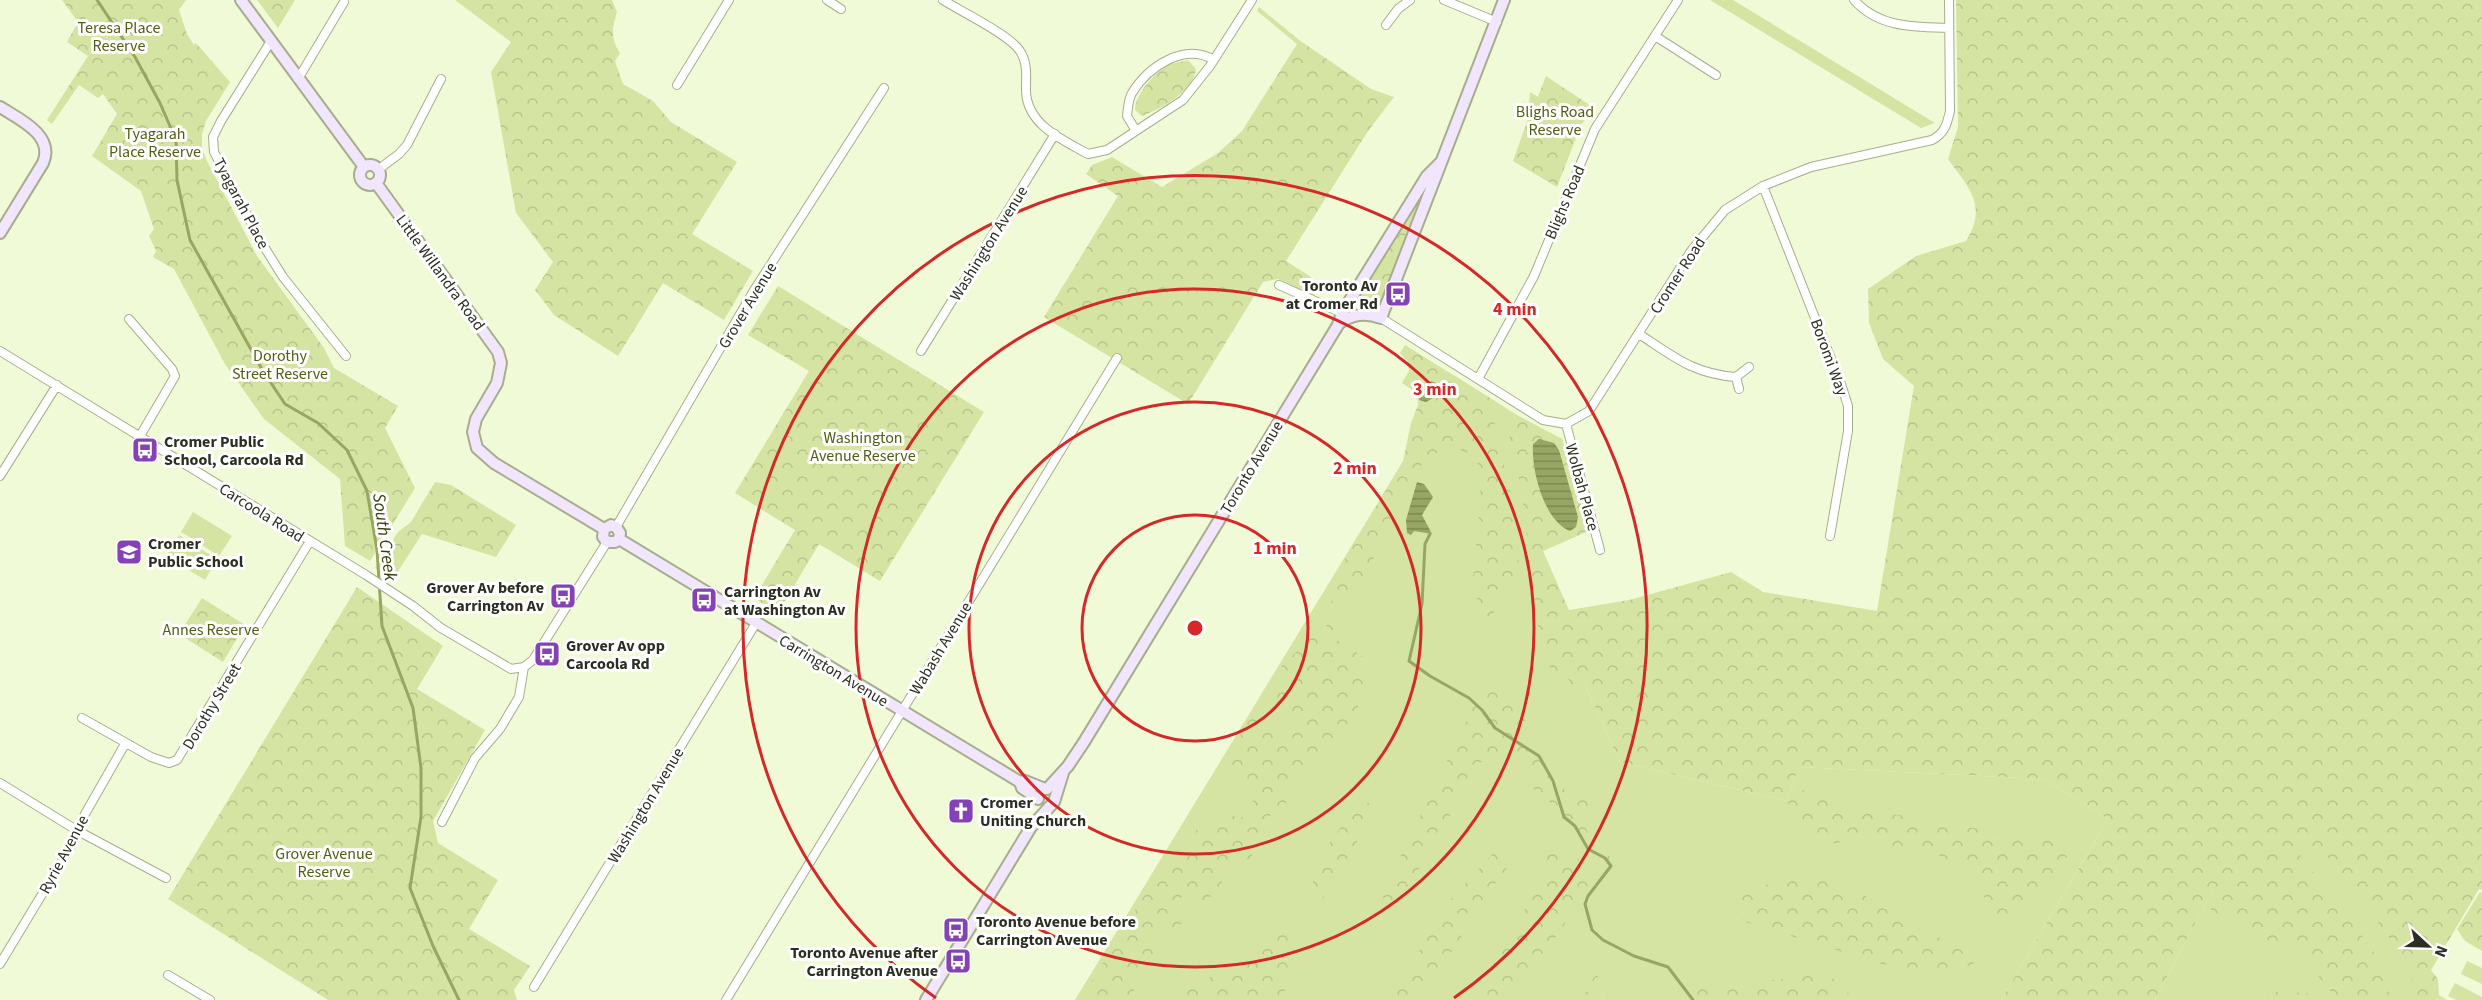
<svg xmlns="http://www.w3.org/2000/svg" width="2482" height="1000" viewBox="0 0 2482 1000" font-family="'Source Sans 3',sans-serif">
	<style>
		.grass { fill: #d5e4a3 }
		.forest { fill: url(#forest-crowns); fill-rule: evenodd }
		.water { fill: url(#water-rules) }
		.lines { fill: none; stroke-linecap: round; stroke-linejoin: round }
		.stream { stroke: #97a662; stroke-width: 3 }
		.street-casing { stroke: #a6ae8d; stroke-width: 10 }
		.secondary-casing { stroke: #a6ae8d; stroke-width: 14 }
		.street { stroke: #fff; stroke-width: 8 }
		.secondary { stroke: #f2e6fe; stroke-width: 10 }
		.ring { fill: none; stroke: #d62828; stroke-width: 3 }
		.labels { text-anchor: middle; stroke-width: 6; stroke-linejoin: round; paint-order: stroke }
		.park-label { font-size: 16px; fill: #525f13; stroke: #fff }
		.street-label { font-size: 16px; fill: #2b2e21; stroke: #fff }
		.poi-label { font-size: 16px; font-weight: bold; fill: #2b2e21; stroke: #fff; text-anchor: start }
		.water-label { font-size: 18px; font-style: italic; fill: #373f0b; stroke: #fff }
		.centre { fill: #d62828; stroke: #fff; stroke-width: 3 }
		.ring-label { font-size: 18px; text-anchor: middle; font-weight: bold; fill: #d62828; stroke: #fff; stroke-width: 6; stroke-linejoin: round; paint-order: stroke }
	</style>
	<defs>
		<pattern id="forest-crowns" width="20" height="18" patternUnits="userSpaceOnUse" patternTransform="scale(1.5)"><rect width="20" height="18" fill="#d5e4a3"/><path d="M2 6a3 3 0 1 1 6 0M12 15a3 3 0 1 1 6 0" fill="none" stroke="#b7c48c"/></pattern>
		<pattern id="water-rules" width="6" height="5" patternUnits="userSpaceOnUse" patternTransform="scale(1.5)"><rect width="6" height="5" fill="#97a662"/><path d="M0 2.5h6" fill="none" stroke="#7b8850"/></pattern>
	</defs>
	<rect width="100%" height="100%" fill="#f1fad6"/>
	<path class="grass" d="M1710,0h23l202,123 -14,5z
		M1455,376l76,48 31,15 26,92 -45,20 41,132 36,79 167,39 12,-34 245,12 64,40 -107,181h-926z
		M193,512l39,24 -13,20 -38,-24z
		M179,535l38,24 -12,21 -39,-24z
		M2319,809l117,191h-281l59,-113z
		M2467,961l15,7v16l-21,-10z
		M2455,983l27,14v3h-26l-8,-4z"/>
	<path class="forest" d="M62,0h124l-7,10 8,24 7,11 2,-2 34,39 -24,39 -4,13v14l5,13 50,95 67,92 10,20 64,38 -13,22 30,60 -45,73 -25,-15 -5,-67 -76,-60 -39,-55 -51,-95 -21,-12 3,-6 -7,-15 5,-7 -13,-38 -49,-35 25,-42 -14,-20 -5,4 -19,-13 -27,39 -5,-4 41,-64 -21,-14 11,-20z
		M257,0h38l-17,28z
		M455,0h157l5,12c-5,16 -7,26 3,41l-5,8 8,23 30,17 18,21 66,40 -45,72 61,37 -29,49 -61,-37 -45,73 -64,-41 -19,-25 18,-28 -37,-49 -25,-141 20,-30z
		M1956,0h526v890l-3,-1 -48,81 7,9 1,16 8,5 -28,-1 -14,-40 -73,-99 -28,-16 -11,2 80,104 17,45 -3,5h-40l-12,-4 -38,-45 -48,-18 -38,-23 2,-21 -58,111h-154l107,-181 -64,-40 -245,-12 -12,34 16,-11 32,14 231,40 3,11 -51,57 -14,11 -19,-13 -2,-24 -15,-19 -34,-13 -74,-15 -36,6c-13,-18 -28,-23 -37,-44l-167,-39 -36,-79 -11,5 -7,-13 -10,-1 -5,-3 -12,-34 -18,-149 -13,-58 4,-14 3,-2 47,25 25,85 1,7 -45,20 26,59 60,-10 102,-28 32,20 114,19 37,-225 -31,-27 -14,-36 -1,-34 48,-33 50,-15c22,-35 3,-53 -18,-82l10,-32zM1543,440l14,5 2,5 19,67 -31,-8 -13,-45z
		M1259,7l40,33 72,49 23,8 -26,34 -82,130 25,16 5,14 -2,5 -36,-17 -15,3 -75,122 -144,-87 74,-121 -32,-22 6,-9 20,-8 50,30 56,-34 24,-22 55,-87 -40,-33z
		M1188,60l8,9c-2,22 -35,40 -54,47l-7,-6c0,-15 21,-40 34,-45 6,-3 13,-3 19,-5z
		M1546,76l48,32 -13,17 -24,62 -44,-26 15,-42 2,-27 8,5z
		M1431,176l-48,125 -6,4 -19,1 -4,-5z
		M778,286l206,126 -104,169 -61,-37 -41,69 -24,-15 41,-68 -60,-37 74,-122 -61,-36z
		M1405,345l93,58 -4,18 17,73 10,90 -13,6 -17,27 -7,-1 -13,-34 3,-10 8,-101 -10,-16 -19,-8 -9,1 -20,13 -47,78 -4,23 -41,59 5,19 25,16 6,28 -16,36 -63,60v21l-23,18v18l-21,27 -16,-8 -9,33 -20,16 -12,-12 -9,6 7,21 -17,14 -7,-2 -6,6 5,7 -4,12 -8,4 -9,16 -10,23h-50l71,-116 52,-62 31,-6 11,2 13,-27 -32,-17 19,-51 14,-9 9,12 11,9 17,-4 -2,-15 -8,-14 -15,-5 12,-35c16,-8 19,-20 32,-27l9,4c3,-21 10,-41 11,-63l68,-115 8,-38 7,-18 -1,-12 -15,-10 7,-12 -1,-9 -8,-9z
		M435,482l16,3 65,40 -20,32 -74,-23 -29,45 -18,-11 23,-36 13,-10z
		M357,587l86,59 -26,43 68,41 -52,91 5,22 60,37 -29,49 61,37 -16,24 3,10h-189l-160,-101z
		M202,598l43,27 -22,37 -44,-28z
		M1492,688l32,30 4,14 15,24 11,24 8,5 6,11 7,-5 10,8 4,-4c5,15 -8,26 0,43 5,13 21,14 27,26l-16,26 -2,-9 7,-13 -6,-10 -29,-23 -19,-32 -20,-16 2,-19 -30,-12 -29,8 -23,50 -48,82 -15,6 -7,-6 101,-207z
		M1360,800l13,5 -6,20 -46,77 -10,-5 4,-33z
		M1549,844l20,5 25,26 -30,50 -52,75h-39l72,-126z
		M1498,848l11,17 -22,30 -65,105h-30l51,-92z
		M1801,876l47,10 124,70 2,7 -25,13 -67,-12 -143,-44 -6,-27z
		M2480,892l2,1v58l-17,-10 -8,-12z
		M1282,930l7,1c13,29 3,42 -8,69h-106l12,-10 85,-48 3,-8z
		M1596,973l15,27h-29z
		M1824,974l14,7 16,19h-177l18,-19 22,11 40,-10z
		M2275,992l31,1 23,7h-72l2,-3z"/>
	<path class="water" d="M1431,381l5,2 2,5 -5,10 -7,4 -7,-2 1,-7z
		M1539,439l15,4 5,7 19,67 -2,10 -6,4c-26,-10 -39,-61 -37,-87z
		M1417,482l7,2 9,13 -11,18 10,19 -18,-3 -3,4 -4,-2 -1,-13z"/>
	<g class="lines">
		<path class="stream" d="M97,0l38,57 25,46 16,37 1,40 13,60 73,131 22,33 33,19 29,27 20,41 10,59 5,76 31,82 8,60v49l-11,71 23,58 26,54
			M1430,534l-5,10 -3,60 -13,57 21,15 39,22 13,12 13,18 44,28 14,25 11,36 11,9 13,23 17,9 6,8 -23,30 -3,8 7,26 11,10 31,16 34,11 25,33"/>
		<defs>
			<path id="street" d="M827,0l14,9
				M943,0c17,11 67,35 77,51 8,12 6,26 6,40 1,34 37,49 62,63l19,-4 76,-50 27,-34 42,-66
				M1444,0l53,22
				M1854,0c25,28 60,27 95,28
				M1386,25l12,-16 12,-9
				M1655,36l61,39
				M271,41l-50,80 -8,16 1,15 49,93 20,32 63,79
				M298,79l46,-77
				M677,85l52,-85
				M1136,131l-9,-15c1,-7 1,-16 5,-23 16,-26 52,-51 82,-33
				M379,169l20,-15 8,-9 34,-66
				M1763,186l78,198 7,22v25l-18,105
				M1279,285l63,28
				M1381,318l162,102 23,4 23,-13 102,-160 34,-41 38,-24 48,-19 121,-27c13,-7 15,-16 18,-29l-1,-111
				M129,319l43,50 3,7 -35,60
				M1639,334c34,22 54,40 97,43l13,-10
				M0,351l366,224 47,31 28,22 70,41 13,-2 9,-7 74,-118
				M921,351l134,-217
				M1736,377l3,12
				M1478,379l56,-103 61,-147 83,-129
				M1566,424l34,126
				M0,476l57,-91
				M616,527l137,-235 131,-204
				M82,718l69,39 18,6 8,-3 133,-219
				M0,783l78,48 88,47
				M442,822l33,-64 25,-29 19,-32 5,-30
				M0,964l70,-116 15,-34 40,-70
				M168,975l42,25
				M534,987l222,-364
				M726,1000l391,-642"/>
			<path id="secondary" d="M241,0l123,167
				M0,107c19,12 55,28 43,56l-43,70
				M360 175a10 10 0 1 1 20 0a10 10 0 1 1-20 0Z
				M376,183l122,169 3,11 -4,20 -21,36 -3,13 4,16 17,15 110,66
				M1338,324c14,-10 27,-12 43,-6l123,-318
				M604,529l-1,8 4,5h8l4,-3
				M604,529l7,-4 5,2 4,6 -1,6
				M619,539l401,243 2,6 16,11
				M1020,782l5,-1 20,8
				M1047,789l21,-23 16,-24 254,-417 4,-12 85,-137 13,-13
				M926,1000l105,-173 23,-25 9,-29"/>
		</defs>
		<use href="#street" class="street-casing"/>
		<use href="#secondary" class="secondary-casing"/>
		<use href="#street" class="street"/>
		<use href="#secondary" class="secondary"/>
	</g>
	<g class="ring">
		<circle cx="1195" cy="628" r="113"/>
		<circle cx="1195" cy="628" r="226"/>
		<circle cx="1195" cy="628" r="339"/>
		<path d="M936 998A452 452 0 1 1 1454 998"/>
	</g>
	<defs>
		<symbol id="bus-square" viewBox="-11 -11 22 22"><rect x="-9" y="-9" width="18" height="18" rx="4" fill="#8442b6" stroke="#fff"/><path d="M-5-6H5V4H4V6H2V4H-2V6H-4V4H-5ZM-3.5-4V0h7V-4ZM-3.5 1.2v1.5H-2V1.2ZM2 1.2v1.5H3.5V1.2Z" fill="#fff"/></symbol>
		<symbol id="school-square" viewBox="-11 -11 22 22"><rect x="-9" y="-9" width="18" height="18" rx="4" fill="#8442b6" stroke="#fff"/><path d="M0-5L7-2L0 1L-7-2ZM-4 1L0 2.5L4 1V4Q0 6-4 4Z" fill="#fff"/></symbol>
		<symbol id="church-square" viewBox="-11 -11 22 22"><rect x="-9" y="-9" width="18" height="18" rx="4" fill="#8442b6" stroke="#fff"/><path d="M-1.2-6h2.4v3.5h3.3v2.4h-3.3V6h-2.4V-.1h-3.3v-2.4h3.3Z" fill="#fff"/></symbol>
	</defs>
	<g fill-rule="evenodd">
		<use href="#bus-square" x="1383" y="279" width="30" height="30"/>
		<use href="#bus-square" x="130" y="435" width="30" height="30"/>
		<use href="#school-square" x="114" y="537" width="30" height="30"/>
		<use href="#bus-square" x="548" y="581" width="30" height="30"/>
		<use href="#bus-square" x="689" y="585" width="30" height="30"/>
		<use href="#bus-square" x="532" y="639" width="30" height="30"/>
		<use href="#church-square" x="946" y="796" width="30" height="30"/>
		<use href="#bus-square" x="941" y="915" width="30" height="30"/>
		<use href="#bus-square" x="943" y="946" width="30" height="30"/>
	</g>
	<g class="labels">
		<g class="park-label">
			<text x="119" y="33">Teresa Place<tspan x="119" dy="18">Reserve</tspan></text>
			<text x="1555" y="117">Blighs Road<tspan x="1555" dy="18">Reserve</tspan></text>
			<text x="155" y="139">Tyagarah<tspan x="155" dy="18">Place Reserve</tspan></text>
			<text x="280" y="361">Dorothy<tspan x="280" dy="18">Street Reserve</tspan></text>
			<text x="863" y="443">Washington<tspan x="863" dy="18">Avenue Reserve</tspan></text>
			<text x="211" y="635">Annes Reserve</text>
			<text x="324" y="859">Grover Avenue<tspan x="324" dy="18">Reserve</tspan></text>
		</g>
		<g class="street-label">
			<text transform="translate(1564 202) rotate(-67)" y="6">Blighs Road</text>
			<text transform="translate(242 203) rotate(62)" y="6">Tyagarah Place</text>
			<text transform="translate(988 243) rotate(-58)" y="6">Washington Avenue</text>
			<text transform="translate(441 272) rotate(54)" y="6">Little Willandra Road</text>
			<text transform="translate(1677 275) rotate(-57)" y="6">Cromer Road</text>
			<text transform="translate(747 305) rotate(-59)" y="6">Grover Avenue</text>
			<text transform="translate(1830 357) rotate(70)" y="6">Boromi Way</text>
			<text transform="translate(1251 467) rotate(-59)" y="6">Toronto Avenue</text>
			<text transform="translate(1583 487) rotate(75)" y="6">Wolbah Place</text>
			<text transform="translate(262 512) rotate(32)" y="6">Carcoola Road</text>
			<text transform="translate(940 648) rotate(-59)" y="6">Wabash Avenue</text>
			<text transform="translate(834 670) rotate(31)" y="6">Carrington Avenue</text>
			<text transform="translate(211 706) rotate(-59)" y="6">Dorothy Street</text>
			<text transform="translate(645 805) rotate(-59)" y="6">Washington Avenue</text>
			<text transform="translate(63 854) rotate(-62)" y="6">Ryrie Avenue</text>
		</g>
		<g class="poi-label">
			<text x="1378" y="291" text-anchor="end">Toronto Av<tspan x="1378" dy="18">at Cromer Rd</tspan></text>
			<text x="164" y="447">Cromer Public<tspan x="164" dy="18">School, Carcoola Rd</tspan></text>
			<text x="148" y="549">Cromer<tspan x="148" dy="18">Public School</tspan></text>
			<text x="544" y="593" text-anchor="end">Grover Av before<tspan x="544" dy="18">Carrington Av</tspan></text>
			<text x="724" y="597">Carrington Av<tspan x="724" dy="18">at Washington Av</tspan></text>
			<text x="566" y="651">Grover Av opp<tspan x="566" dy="18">Carcoola Rd</tspan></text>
			<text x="980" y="808">Cromer<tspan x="980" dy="18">Uniting Church</tspan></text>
			<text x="976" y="927">Toronto Avenue before<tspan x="976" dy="18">Carrington Avenue</tspan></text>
			<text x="938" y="958" text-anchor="end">Toronto Avenue after<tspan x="938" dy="18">Carrington Avenue</tspan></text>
		</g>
		<g class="water-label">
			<text transform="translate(385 537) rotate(82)" y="6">South Creek</text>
		</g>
	</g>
	<circle cx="1195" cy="628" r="9" class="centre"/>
	<g class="ring-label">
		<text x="1515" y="315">4 min</text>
		<text x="1435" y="395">3 min</text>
		<text x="1355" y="474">2 min</text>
		<text x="1275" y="554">1 min</text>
	</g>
	<g transform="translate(2428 946) rotate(112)" stroke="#ffffff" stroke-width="4.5" paint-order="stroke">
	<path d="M0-4.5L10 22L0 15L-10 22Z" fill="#2b2e21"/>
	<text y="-9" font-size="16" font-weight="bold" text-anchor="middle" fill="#2b2e21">N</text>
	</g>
</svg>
